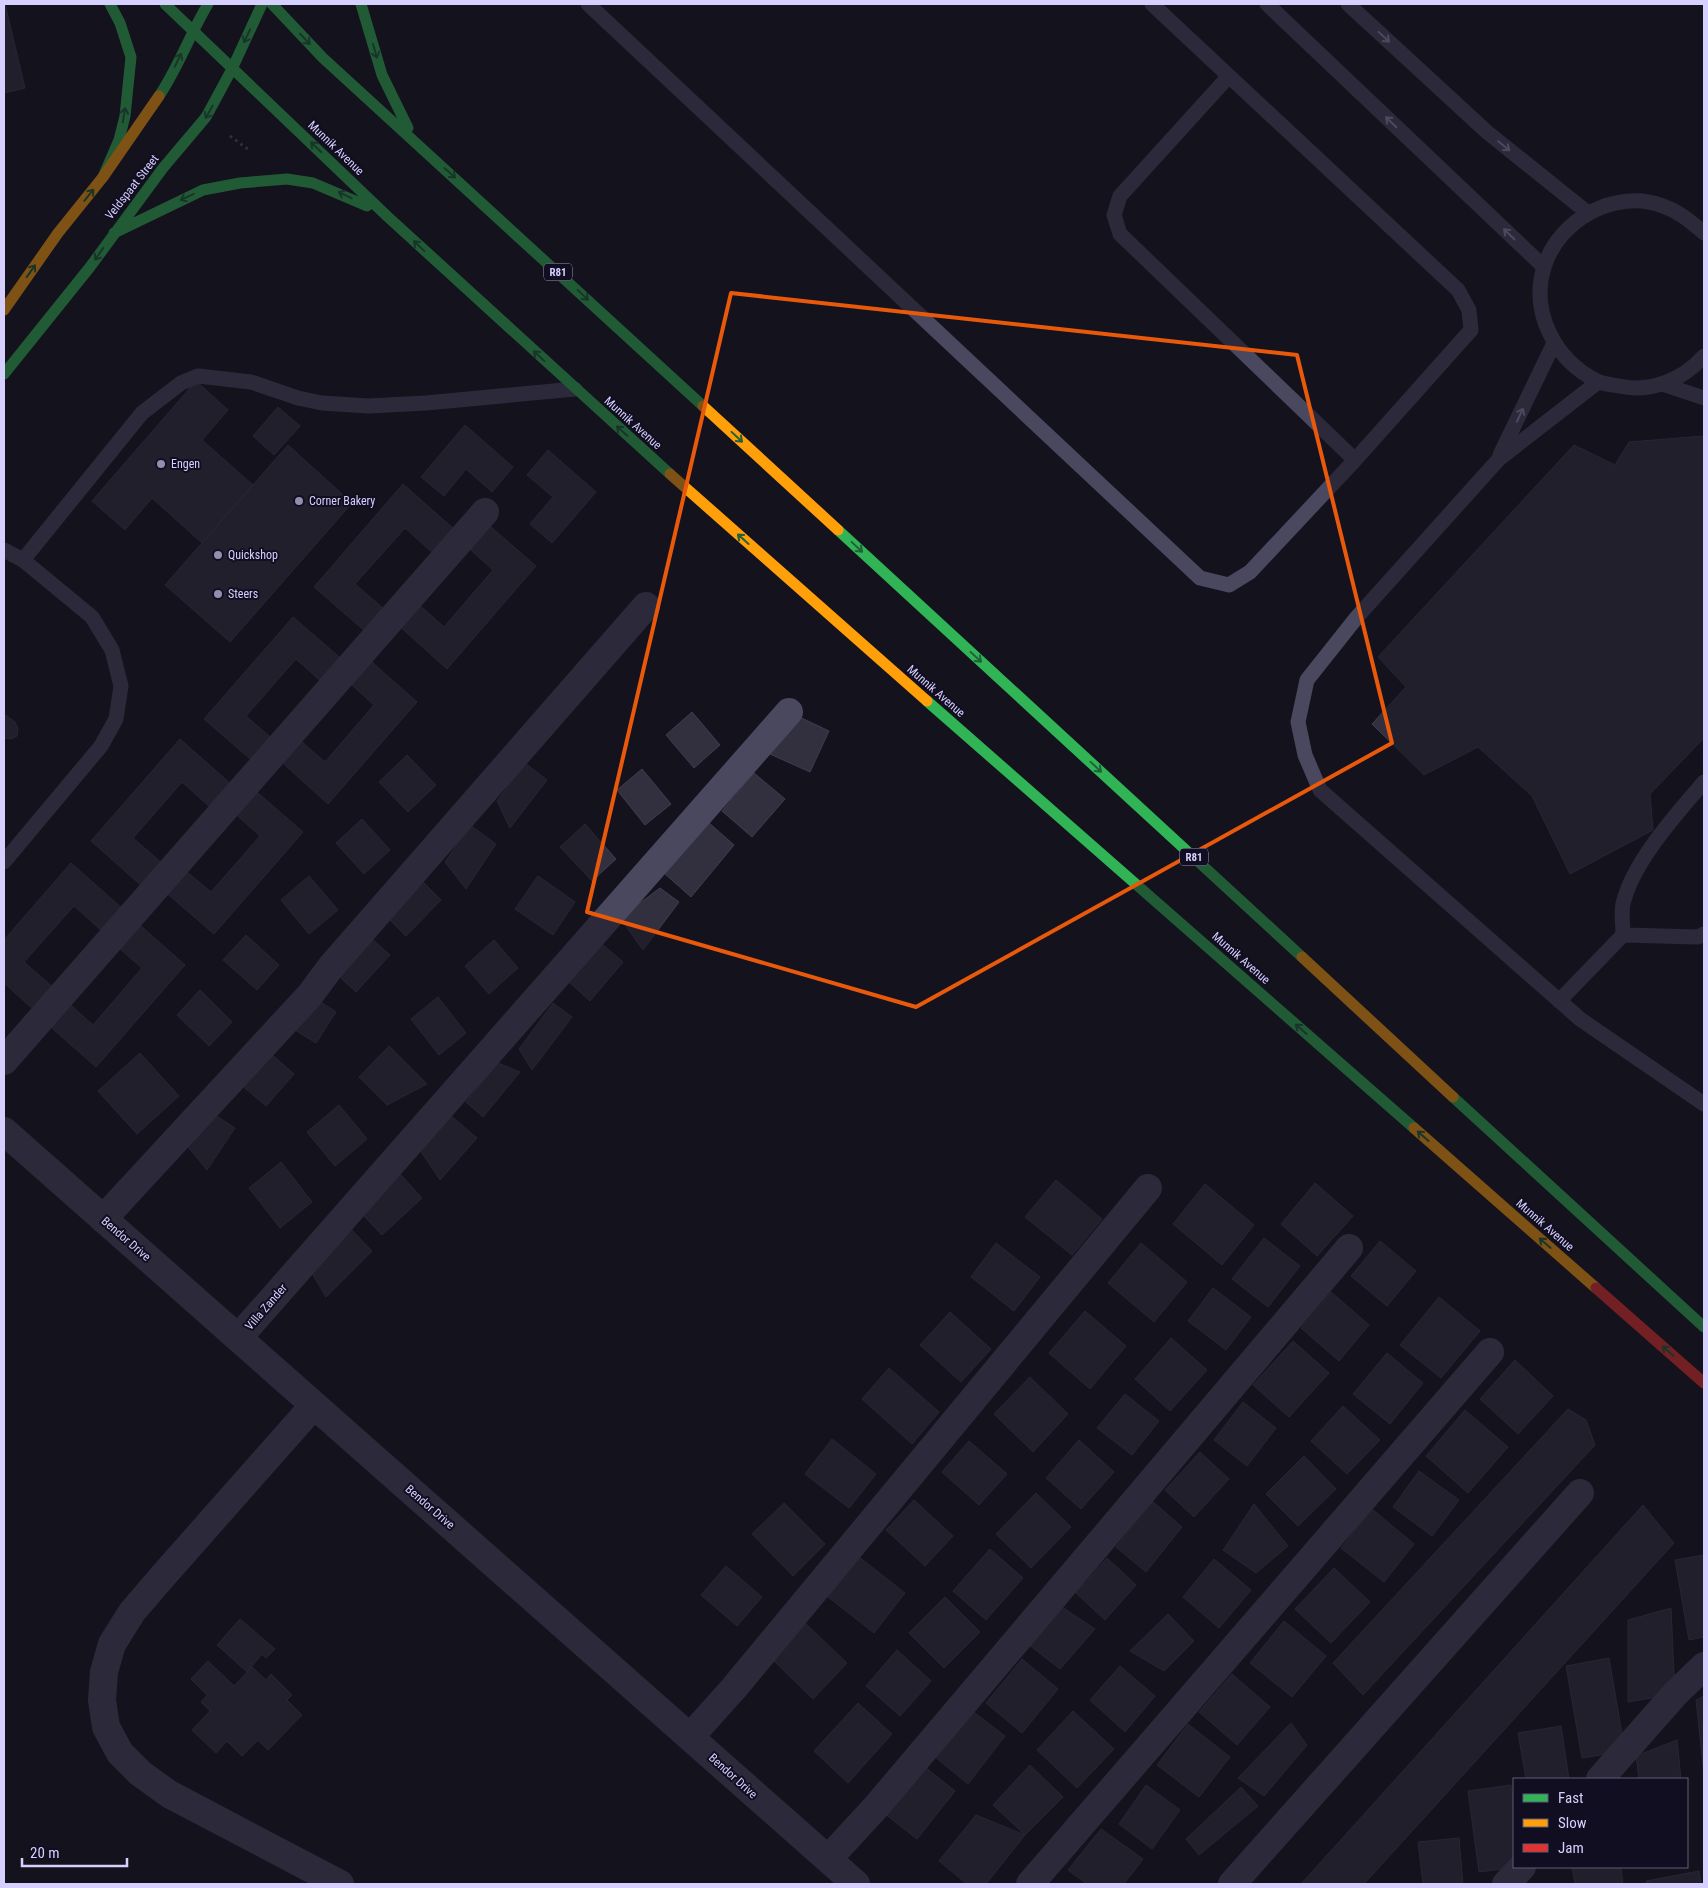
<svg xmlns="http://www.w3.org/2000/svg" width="1708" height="1888" viewBox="0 0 1708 1888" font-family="'Roboto Condensed',sans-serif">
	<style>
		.building { fill: #32303f; stroke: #403c51 }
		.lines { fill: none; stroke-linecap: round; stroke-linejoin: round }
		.path { stroke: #4b5966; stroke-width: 3; stroke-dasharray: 2.5 4; stroke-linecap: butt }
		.lane { stroke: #49485e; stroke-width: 15 }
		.street { stroke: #49485e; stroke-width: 28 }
		.fast { stroke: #30b455; stroke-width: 11 }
		.slow { stroke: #ff9f0a; stroke-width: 11 }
		.jam { stroke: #e5322d; stroke-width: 11 }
		.oneway { stroke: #20613b }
		.oneway2 { stroke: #8f8cae }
		.marked { fill: none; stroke: #e8590c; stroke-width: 4; stroke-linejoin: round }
		.poi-dot { fill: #918eaf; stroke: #110e21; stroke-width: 2 }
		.labels { text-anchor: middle; stroke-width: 4; stroke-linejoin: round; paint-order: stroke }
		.shield { fill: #110e21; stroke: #9a96bc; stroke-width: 1 }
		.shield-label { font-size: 11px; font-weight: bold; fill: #d5d0fe }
		.street-label { font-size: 12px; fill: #d5d0fe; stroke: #110e21 }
		.poi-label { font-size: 12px; fill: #d5d0fe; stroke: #110e21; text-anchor: start }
	</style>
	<rect width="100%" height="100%" fill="#14121d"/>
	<path class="building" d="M4,4h1l20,84 -21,5z
		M196,381l32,29 -26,30 51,45 -51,58 -50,-45 -27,32 -33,-29z
		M278,407l22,19 -26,29 -21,-19z
		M465,425l48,42 -21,25 -26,-23 -22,27 -23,-19z
		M1704,436v302l-54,56 3,36 -83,44 -38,-78 -54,-49 -54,28 -52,-51 34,-37 -28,-30 196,-212 41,20 14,-23z
		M288,445l64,58 -122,139 -65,-57z
		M548,450l48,42 -44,51 -22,-19 23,-27 -26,-22z
		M403,484l52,46 -21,24 -29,-26 -50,56 30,26 -19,22 -52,-45z
		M484,521l52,45 -89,103 -51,-46 19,-22 29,26 49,-57 -29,-26z
		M293,617l52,45 -20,23 -29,-26 -50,57 30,26 -20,22 -52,-45z
		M365,656l52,46 -89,102 -51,-46 18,-22 30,26 49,-57 -29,-26z
		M692,712l28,33 -26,23 -28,-33z
		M789,712l40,19 -19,41 -40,-18z
		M4,714l11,8 3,7 -1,7 -6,3 -7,-1z
		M180,739l52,46 -21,23 -29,-26 -49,56 30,26 -20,23 -52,-46z
		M407,755l29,30 -28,27 -29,-30z
		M525,763l22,17 -37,48 -13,-27z
		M642,769l29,35 -26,21 -28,-35z
		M754,773l31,26 -33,38 -30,-26z
		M251,787l52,45 -89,102 -52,-45 19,-22 30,25 49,-56 -29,-26z
		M362,819l28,31 -26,24 -28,-31z
		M708,822l26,23 -43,52 -26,-23z
		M585,824l31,35 -24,22 -32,-34z
		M470,825l26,19 -30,45 -21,-27z
		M71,863l52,46 -20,23 -29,-26 -50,56 30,26 -20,22 -30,-27v-43z
		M309,876l29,34 -29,24 -28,-34z
		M538,876l37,26 -22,33 -38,-26z
		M422,881l19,19 -35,36 -19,-19z
		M660,888l19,14 -36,48 -23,-32z
		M133,919l52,46 -89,102 -52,-46 20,-22 29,26 49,-57 -30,-26z
		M363,931l27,24 -34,37 -26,-24z
		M246,935l33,30 -22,25 -34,-30z
		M494,940l24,28 -29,26 -24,-28z
		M602,944l21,18 -33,39 -21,-19z
		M200,990l32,32 -23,24 -32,-31z
		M310,995l26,17 -20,31 -26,-16z
		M438,997l28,36 -27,22 -28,-36z
		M553,1003l19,14 -40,53 -13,-21z
		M389,1046l38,38 -40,21 -28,-28z
		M268,1051l26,23 -28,32 -26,-22z
		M140,1053l39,43 -42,38 -39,-43z
		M498,1063l22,9 -37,45 -17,-15z
		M339,1105l28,34 -32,27 -28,-34z
		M206,1109l29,19 -28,42 -23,-28z
		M450,1115l27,23 -37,42 -20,-30z
		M281,1162l31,40 -32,26 -31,-40z
		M400,1174l22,24 -40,37 -22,-23z
		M1056,1180l46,39 -30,36 -47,-38z
		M1315,1183l38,33 -36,40 -36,-32z
		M1205,1184l49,41 -32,40 -49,-41z
		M342,1220l30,31 -46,46 -13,-22z
		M1264,1238l36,28 -32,41 -36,-28z
		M1380,1241l36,30 -29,35 -36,-30z
		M996,1243l44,34 -26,34 -43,-34z
		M1141,1243l46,39 -33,40 -46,-39z
		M1213,1288l38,29 -25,33 -38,-29z
		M1331,1292l38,33 -30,36 -38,-33z
		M1439,1297l41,34 -39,47 -41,-33z
		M1085,1311l41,35 -36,43 -41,-36z
		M950,1312l41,37 -30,33 -41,-37z
		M1171,1338l36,32 -37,41 -35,-32z
		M1293,1341l36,32 -40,44 -36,-32z
		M1387,1353l36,30 -33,41 -37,-30z
		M1515,1360l38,36 -35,38 -38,-35z
		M889,1368l50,44 -27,32 -50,-45z
		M1030,1377l38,37 -35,38 -39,-38z
		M1125,1394l34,27 -27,34 -35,-27z
		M1243,1402l33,26 -29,38 -33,-26z
		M1343,1406l37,34 -33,34 -36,-33z
		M1568,1409l18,11 9,25 -232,250 -30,-32z
		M1465,1410l43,37 -40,46 -42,-37z
		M832,1439l44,35 -27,34 -44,-34z
		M1079,1440l35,32 -33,37 -35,-31z
		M969,1441l38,33 -28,31 -37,-33z
		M1200,1452l29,27 -35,38 -29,-27z
		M1304,1456l32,33 -38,37 -32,-32z
		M1419,1471l40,29 -27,36 -39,-29z
		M1036,1493l35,34 -40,41 -35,-34z
		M914,1500l39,36 -28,30 -39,-36z
		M1152,1501l30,26 -36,45 -30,-25z
		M784,1503l41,41 -32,32 -41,-42z
		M1254,1504l34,42 -32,27 -33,-23z
		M1643,1505l31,38 -310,341h-63z
		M1372,1509l42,35 -30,38 -43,-34z
		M990,1549l33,29 -37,42 -33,-29z
		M1704,1555v82l-15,3 -14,-80z
		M859,1557l46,36 -31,40 -46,-36z
		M1107,1558l29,27 -31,35 -29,-27z
		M1214,1559l37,31 -32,38 -36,-31z
		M726,1566l36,31 -25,29 -36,-31z
		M1334,1568l36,34 -39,41 -36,-34z
		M945,1597l35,35 -36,36 -35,-35z
		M1059,1605l36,24 -35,40 -31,-24z
		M1671,1608l4,86 -47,8v-82z
		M1168,1614l26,27 -30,30 -34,-20z
		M240,1619l35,30 -9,9 -4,-4 -15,18 -30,-27z
		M1284,1621l42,35 -34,41 -42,-34z
		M805,1623l42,40 -34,36 -42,-41z
		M897,1650l34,31 -31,35 -34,-30z
		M1609,1658l16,93 -43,7 -16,-92z
		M1022,1659l36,30 -36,44 -36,-30z
		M208,1661l26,25 18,-19 14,13 5,-6 21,21 -5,5 15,15 -34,35 -10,-10 -16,16 -15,-15 -11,12 -24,-23 18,-19 -9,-9 6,-7 -16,-16z
		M1120,1666l35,30 -30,36 -35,-32z
		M1232,1674l38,33 -33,38 -38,-33z
		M1704,1696v79l-8,-75z
		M858,1703l34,31 -44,49 -34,-32z
		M971,1710l34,26 -37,48 -33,-27z
		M1073,1711l41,38 -37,39 -40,-38z
		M1291,1723l16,22 -43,51 -26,-18z
		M1188,1724l42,33 -31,40 -42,-32z
		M1561,1726l8,53h-43l-8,-46z
		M1677,1740l4,39h-42l-3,-23z
		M915,1759l40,32 -38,48 -41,-32z
		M1030,1765l33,32 -38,38 -32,-30z
		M1146,1785l34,25 -28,39 -33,-25z
		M1511,1785l3,24v58h5l-40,5 -11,-81z
		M1241,1787l17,19 -59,49 -13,-16z
		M976,1815l49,20 -39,49h-19l-28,-23z
		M1101,1829l42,30 -19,25h-37l-19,-14z
		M1459,1838l4,46h-40l-5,-42z
		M1572,1867h49l2,17h-48z
		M1699,1871l2,13h-54l-1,-3z"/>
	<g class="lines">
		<path class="path" d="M230,136l19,14"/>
		<path class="lane" d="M588,4l612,574 29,7 21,-13 105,-112 116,-130 -2,-20 -11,-20 -306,-286
			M1267,4l277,263
			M1348,4l139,128 101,81
			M1229,76l-109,120 -6,19 6,19 235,226
			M1704,233c-13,-11 -24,-21 -41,-27 -47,-18 -104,13 -119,61 -14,45 11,93 53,114 6,3 15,4 22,5 31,7 64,-6 85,-30
			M1598,382l-99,77 -142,158 -50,63 -9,42 7,33 15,35 260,229 124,85
			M1662,384l42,14
			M1500,455l54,-112
			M4,550l19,10 69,57 20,33 9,36 -5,33 -15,27 -97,116
			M23,560l119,-147 39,-30 17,-7 53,6 47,16 24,5 47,3 57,-3 149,-14
			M1623,935l75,2 6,-3
			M1559,1001l64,-66c0,-10 -2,-22 0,-31 9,-41 54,-91 81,-122"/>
		<path class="street" d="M4,1061l481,-549
			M4,1131l852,753
			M103,1219l207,-224 20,-27 316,-362
			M238,1338l551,-626
			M314,1405l-152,172 -30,35 -20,32 -8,28 -2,28 4,27 14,26 20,20 29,21 171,90
			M690,1737l44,-49 414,-500
			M1600,1779l75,-85 29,-28
			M828,1859l48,-52 473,-559
			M1030,1884l460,-532
			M1232,1884l348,-391
			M1506,1884l16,-17"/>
		<path class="fast" d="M165,4l223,213 282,257
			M272,4l51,54 380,348
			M361,4l21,71 26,53
			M159,96c19,-28 31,-62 49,-92
			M103,177l16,-37 6,-24 6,-59 -11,-34 -10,-19
			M114,233l89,-43 37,-7 47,-4 26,4 54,23
			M4,374l86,-107 73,-99 43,-51 26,-48 30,-65
			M838,530l464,427
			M927,701l487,427
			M1453,1097l251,230"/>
		<path class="slow" d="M4,310l54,-77 45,-56 56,-81
			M703,406l135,124
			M670,474l257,227
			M1302,957l151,140
			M1414,1128l182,160"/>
		<path class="jam" d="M1596,1288l108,95"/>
	</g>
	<defs><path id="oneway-shaft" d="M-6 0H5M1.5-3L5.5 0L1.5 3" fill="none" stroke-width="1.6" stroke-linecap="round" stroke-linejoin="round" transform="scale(1.25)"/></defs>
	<g class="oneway">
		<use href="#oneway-shaft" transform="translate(247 36) rotate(115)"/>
		<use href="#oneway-shaft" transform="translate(305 39) rotate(47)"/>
		<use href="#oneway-shaft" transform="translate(375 51) rotate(74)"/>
		<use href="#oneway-shaft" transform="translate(178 60) rotate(-64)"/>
		<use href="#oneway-shaft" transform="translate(209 112) rotate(120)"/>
		<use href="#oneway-shaft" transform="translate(124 115) rotate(-80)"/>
		<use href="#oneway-shaft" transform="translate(316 147) rotate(-136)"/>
		<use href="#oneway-shaft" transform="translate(450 173) rotate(42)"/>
		<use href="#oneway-shaft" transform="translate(89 195) rotate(-51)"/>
		<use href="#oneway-shaft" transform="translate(345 195) rotate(-153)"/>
		<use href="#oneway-shaft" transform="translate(187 197) rotate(155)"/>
		<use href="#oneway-shaft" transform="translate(419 246) rotate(-137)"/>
		<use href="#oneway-shaft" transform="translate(99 254) rotate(125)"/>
		<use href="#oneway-shaft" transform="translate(31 271) rotate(-55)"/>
		<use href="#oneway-shaft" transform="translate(583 295) rotate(43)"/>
		<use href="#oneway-shaft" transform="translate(539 356) rotate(-137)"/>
		<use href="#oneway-shaft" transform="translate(622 431) rotate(-138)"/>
		<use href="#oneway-shaft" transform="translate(737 437) rotate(43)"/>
		<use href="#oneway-shaft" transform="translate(743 539) rotate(-138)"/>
		<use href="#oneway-shaft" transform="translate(857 547) rotate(43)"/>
		<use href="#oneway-shaft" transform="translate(976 657) rotate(43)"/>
		<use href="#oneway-shaft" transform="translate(1096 767) rotate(43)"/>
		<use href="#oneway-shaft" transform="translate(1301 1029) rotate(-139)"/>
		<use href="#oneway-shaft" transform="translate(1423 1136) rotate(-139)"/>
		<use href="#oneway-shaft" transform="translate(1545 1243) rotate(-139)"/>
		<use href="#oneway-shaft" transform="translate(1668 1351) rotate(-139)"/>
	</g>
	<g class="oneway2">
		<use href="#oneway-shaft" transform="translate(1384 37) rotate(43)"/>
		<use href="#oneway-shaft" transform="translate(1391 122) rotate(-136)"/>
		<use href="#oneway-shaft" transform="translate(1504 146) rotate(39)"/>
		<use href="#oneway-shaft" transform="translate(1509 234) rotate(-136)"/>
		<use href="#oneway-shaft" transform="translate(1520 415) rotate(-65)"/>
	</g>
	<path d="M0 0H1708V1888H0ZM731,293l566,62 95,388 -476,264 -329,-95z" fill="#14121d" fill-opacity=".55" fill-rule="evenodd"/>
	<path class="marked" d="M731,293l566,62 95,388 -476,264 -329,-95z"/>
	<g class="poi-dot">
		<circle cx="161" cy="464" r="5"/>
		<circle cx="299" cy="501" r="5"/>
		<circle cx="218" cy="555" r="5"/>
		<circle cx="218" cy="594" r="5"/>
	</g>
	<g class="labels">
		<g class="shield">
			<rect x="544" y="263.5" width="28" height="17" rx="4"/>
			<rect x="1180" y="848.5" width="28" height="17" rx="4"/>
		</g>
		<g class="shield-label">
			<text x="558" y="276">R81</text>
			<text x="1194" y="861">R81</text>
		</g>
		<g class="street-label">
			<text transform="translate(336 148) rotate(44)" y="4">Munnik Avenue</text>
			<text transform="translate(132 187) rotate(-52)" y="4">Veldspaat Street</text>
			<text transform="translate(633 423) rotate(42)" y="4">Munnik Avenue</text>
			<text transform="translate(936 691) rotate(41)" y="4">Munnik Avenue</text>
			<text transform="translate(1241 958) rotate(41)" y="4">Munnik Avenue</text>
			<text transform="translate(1545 1225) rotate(41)" y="4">Munnik Avenue</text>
			<text transform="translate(126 1239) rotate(41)" y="4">Bendor Drive</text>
			<text transform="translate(266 1307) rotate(-49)" y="4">Villa Zander</text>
			<text transform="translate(430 1507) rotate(41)" y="4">Bendor Drive</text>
			<text transform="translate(733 1776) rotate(42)" y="4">Bendor Drive</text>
		</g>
		<g class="poi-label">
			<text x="171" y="468">Engen</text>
			<text x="309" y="505">Corner Bakery</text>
			<text x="228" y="559">Quickshop</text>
			<text x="228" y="598">Steers</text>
		</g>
	</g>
	<rect width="1708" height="1888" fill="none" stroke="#d5d0fe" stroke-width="10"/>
	<rect x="1513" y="1778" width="175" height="90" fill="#110e21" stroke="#5f5c79"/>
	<rect x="1523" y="1794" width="25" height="8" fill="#30b455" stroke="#5f5c79"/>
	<text x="1558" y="1803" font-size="15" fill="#d5d0fe">Fast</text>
	<rect x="1523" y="1819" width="25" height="8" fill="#ff9f0a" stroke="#5f5c79"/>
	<text x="1558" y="1828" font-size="15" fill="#d5d0fe">Slow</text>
	<rect x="1523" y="1844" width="25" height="8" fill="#e5322d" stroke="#5f5c79"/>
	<text x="1558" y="1853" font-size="15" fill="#d5d0fe">Jam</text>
	<path d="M22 1858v8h105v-8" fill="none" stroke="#d5d0fe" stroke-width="2.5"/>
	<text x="30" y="1858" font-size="15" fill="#d5d0fe" stroke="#110e21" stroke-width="4" paint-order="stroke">20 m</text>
</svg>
